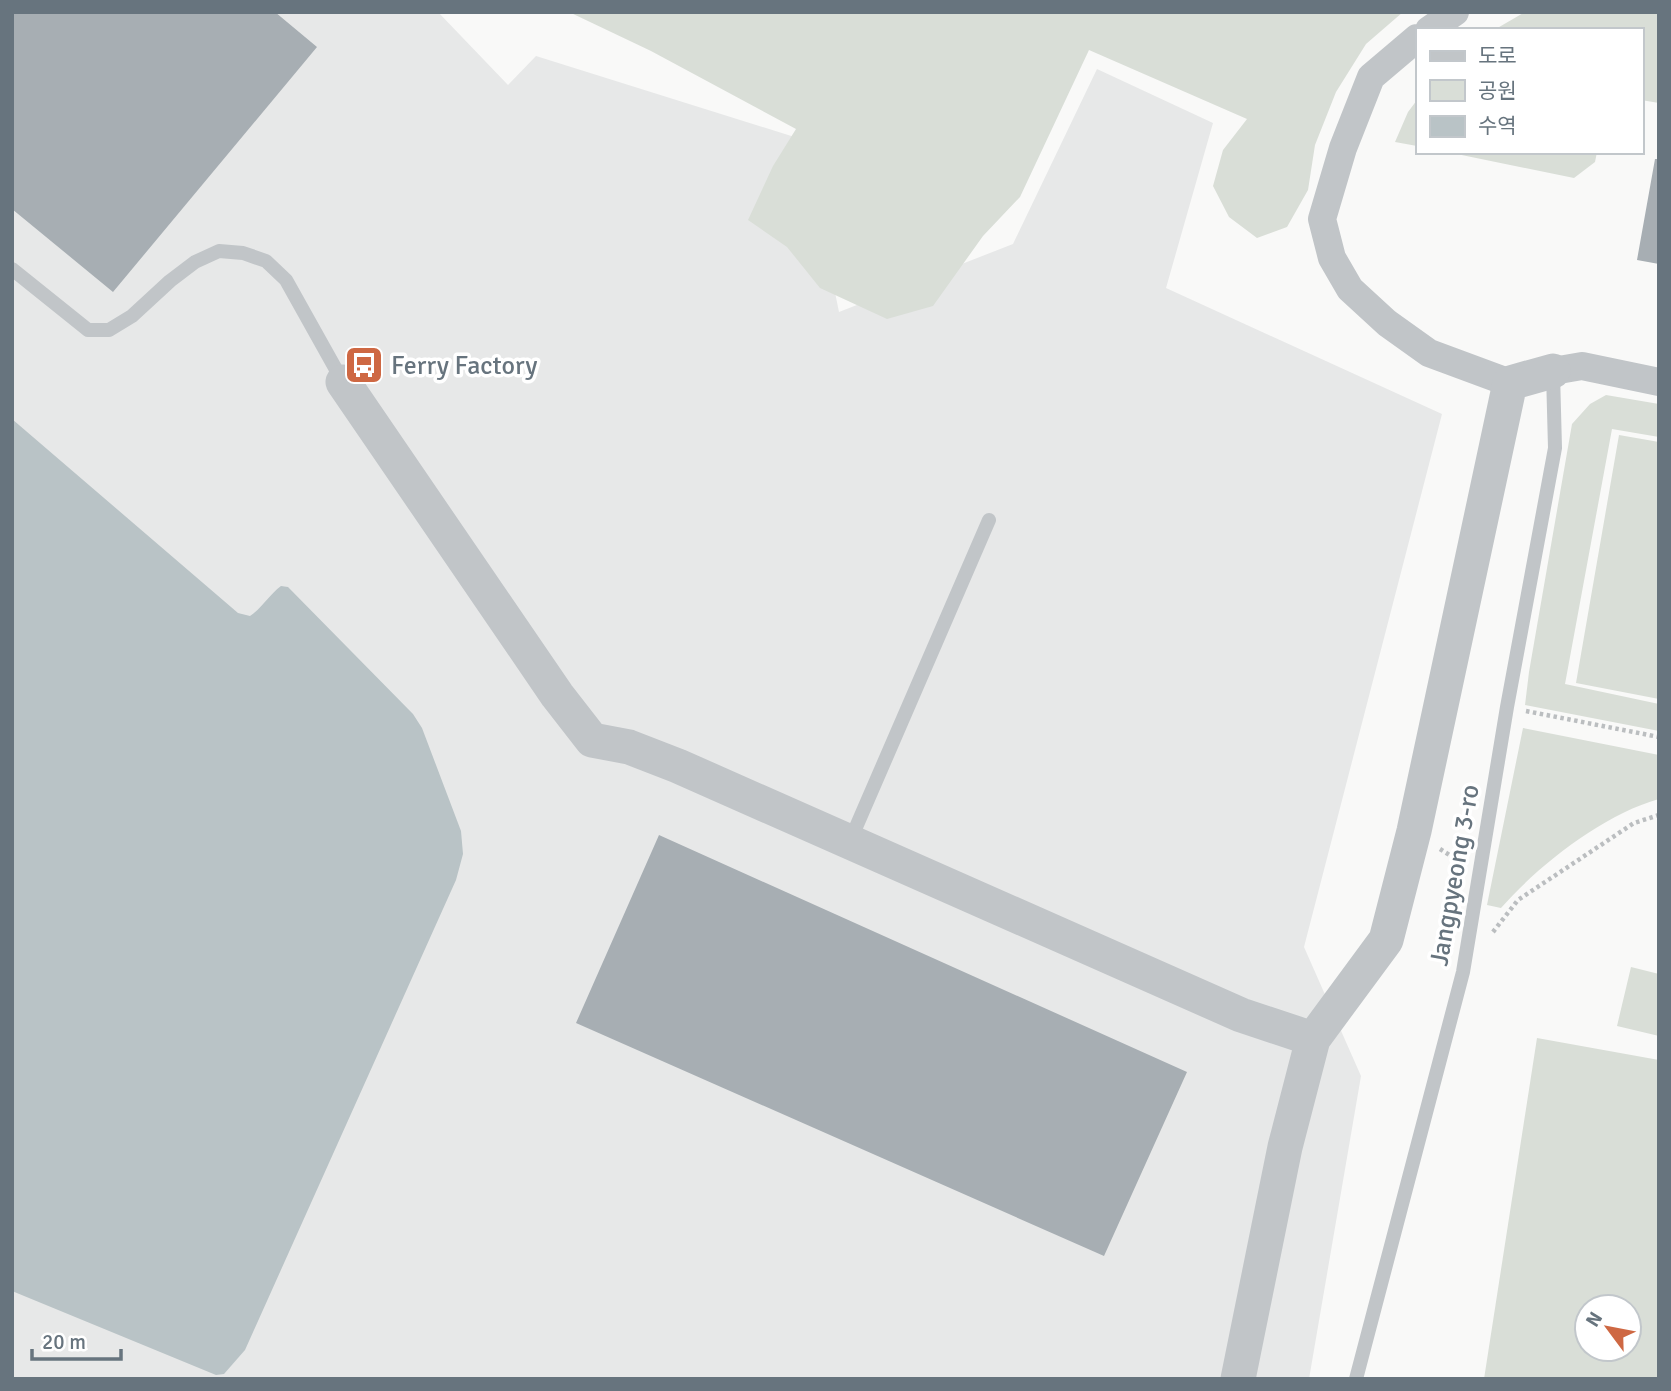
<svg xmlns="http://www.w3.org/2000/svg" width="1671" height="1391" viewBox="0 0 1671 1391" font-family="Signika,'Noto Sans KR',sans-serif">
	<style>
		.built { fill: #e7e8e8 }
		.green { fill: #d9ded7; fill-rule: evenodd }
		.water { fill: #b9c3c6 }
		.building { fill: #a7aeb3 }
		.lines { fill: none; stroke-linecap: round; stroke-linejoin: round }
		.path { stroke: #bbbec0; stroke-width: 4.5; stroke-dasharray: 3.5 3.5; stroke-linecap: butt }
		.service { stroke: #c1c5c8; stroke-width: 14 }
		.minor { stroke: #c1c5c8; stroke-width: 28 }
		.tertiary { stroke: #c1c5c8; stroke-width: 35 }
		.labels { text-anchor: middle; stroke-width: 7; stroke-linejoin: round; paint-order: stroke }
		.poi-label { font-size: 26px; fill: #67747e; stroke: #fff; text-anchor: start }
		.street-label { font-size: 26px; fill: #67747e; stroke: #fff }
	</style>
	<rect width="100%" height="100%" fill="#f9f9f8"/>
	<path class="built" d="M12,12h426l70,73 28,-29 268,84 35,172 174,-68 84,-175 116,54 -47,165 276,126 -138,533 57,129 -52,303h-1297z"/>
	<path class="green" d="M569,12h834l-37,32 -30,48 -21,53 -7,45 -21,37 -30,11 -28,-21 -16,-31 10,-36 24,-31 -158,-69 -69,147 -37,39 -50,70 -46,13 -67,-31 -33,-41 -39,-27 25,-54 23,-37 -145,-78z
		M1525,12h134v91l-18,-3v-70h-147z
		M1417,100v46l-22,-4 13,-30z
		M1447,152h150l-2,10 -21,16z
		M1606,395l53,9v33l-47,-8 -47,255 94,20v27l-134,-26 4,-33 43,-248 18,-20z
		M1619,435l40,7v257l-83,-16z
		M1523,728l136,27v44c-57,16 -120,66 -158,109l-14,-3z
		M1631,967l28,7v62l-42,-10z
		M1537,1038l122,22v319h-175zM1587,1307h42v42h-42z"/>
	<path class="water" d="M12,419l226,194 12,3c12,-8 19,-21 31,-30l7,1 125,127 9,14 39,103 2,23 -7,26 -211,470 -21,24 -8,1 -204,-84z"/>
	<path class="building" d="M12,12h263l42,35 -204,245 -101,-83z
		M1655,159h4v105l-22,-4z
		M659,835l528,237 -83,184 -528,-233z"/>
	<g class="lines">
		<path class="path" d="M1526,711l133,26
			M1440,849l19,12
			M1493,932l25,-32 116,-77 25,-8"/>
		<path class="service" d="M12,269l76,61h21l23,-14 38,-35 25,-19 24,-11 24,2 23,8 20,19 57,102
			M850,841l139,-321
			M1356,1379l107,-407 44,-265 48,-259 -2,-75"/>
		<path class="minor" d="M1429,30l26,-18
			M1417,38l-46,39 -28,71 -21,71 10,39 18,31 37,34 42,30 81,30
			M1553,371l29,-5 77,16"/>
		<path class="tertiary" d="M343,382l214,313 35,45 37,7 49,19 563,249 72,24
			M1238,1379l47,-232 28,-108 73,-99 28,-109 96,-448 43,-12"/>
	</g>
	<defs>
		<symbol id="bus-square" viewBox="-11 -11 22 22"><rect x="-9" y="-9" width="18" height="18" rx="4" fill="#ce6843" stroke="#fff"/><path d="M-5-6H5V4H4V6H2V4H-2V6H-4V4H-5ZM-3.5-4V0h7V-4ZM-3.5 1.2v1.5H-2V1.2ZM2 1.2v1.5H3.5V1.2Z" fill="#fff"/></symbol>
	</defs>
	<g fill-rule="evenodd">
		<use href="#bus-square" x="342" y="343" width="44" height="44"/>
	</g>
	<g class="labels">
		<g class="poi-label">
			<text x="391" y="374">Ferry Factory</text>
		</g>
		<g class="street-label">
			<text transform="translate(1454 875) rotate(-80)" y="9">Jangpyeong 3-ro</text>
		</g>
	</g>
	<rect width="1671" height="1391" fill="none" stroke="#67747e" stroke-width="28"/>
	<rect x="1416" y="28" width="228" height="126" fill="#ffffff" stroke="#c2c7cb" stroke-width="2"/>
	<rect x="1430" y="51" width="35" height="10" fill="#c1c5c8" stroke="#c2c7cb" stroke-width="2"/>
	<text x="1478" y="63" font-size="21" fill="#67747e">도로</text>
	<rect x="1430" y="80" width="35" height="21" fill="#d9ded7" stroke="#c2c7cb" stroke-width="2"/>
	<text x="1478" y="98" font-size="21" fill="#67747e">공원</text>
	<rect x="1430" y="116" width="35" height="21" fill="#b9c3c6" stroke="#c2c7cb" stroke-width="2"/>
	<text x="1478" y="133" font-size="21" fill="#67747e">수역</text>
	<g transform="translate(1608 1328) rotate(302)"><circle r="33" fill="#ffffff" stroke="#c2c7cb" stroke-width="2"/>
	<path d="M0-5L12 26L0 18L-12 26Z" fill="#ce6843"/>
	<text y="-10" font-size="19" font-weight="bold" text-anchor="middle" fill="#67747e">N</text>
	</g>
	<path d="M32 1349v10h89v-10" fill="none" stroke="#67747e" stroke-width="3.5"/>
	<text x="42" y="1349" font-size="21" fill="#67747e" stroke="#ffffff" stroke-width="5" paint-order="stroke">20 m</text>
</svg>
